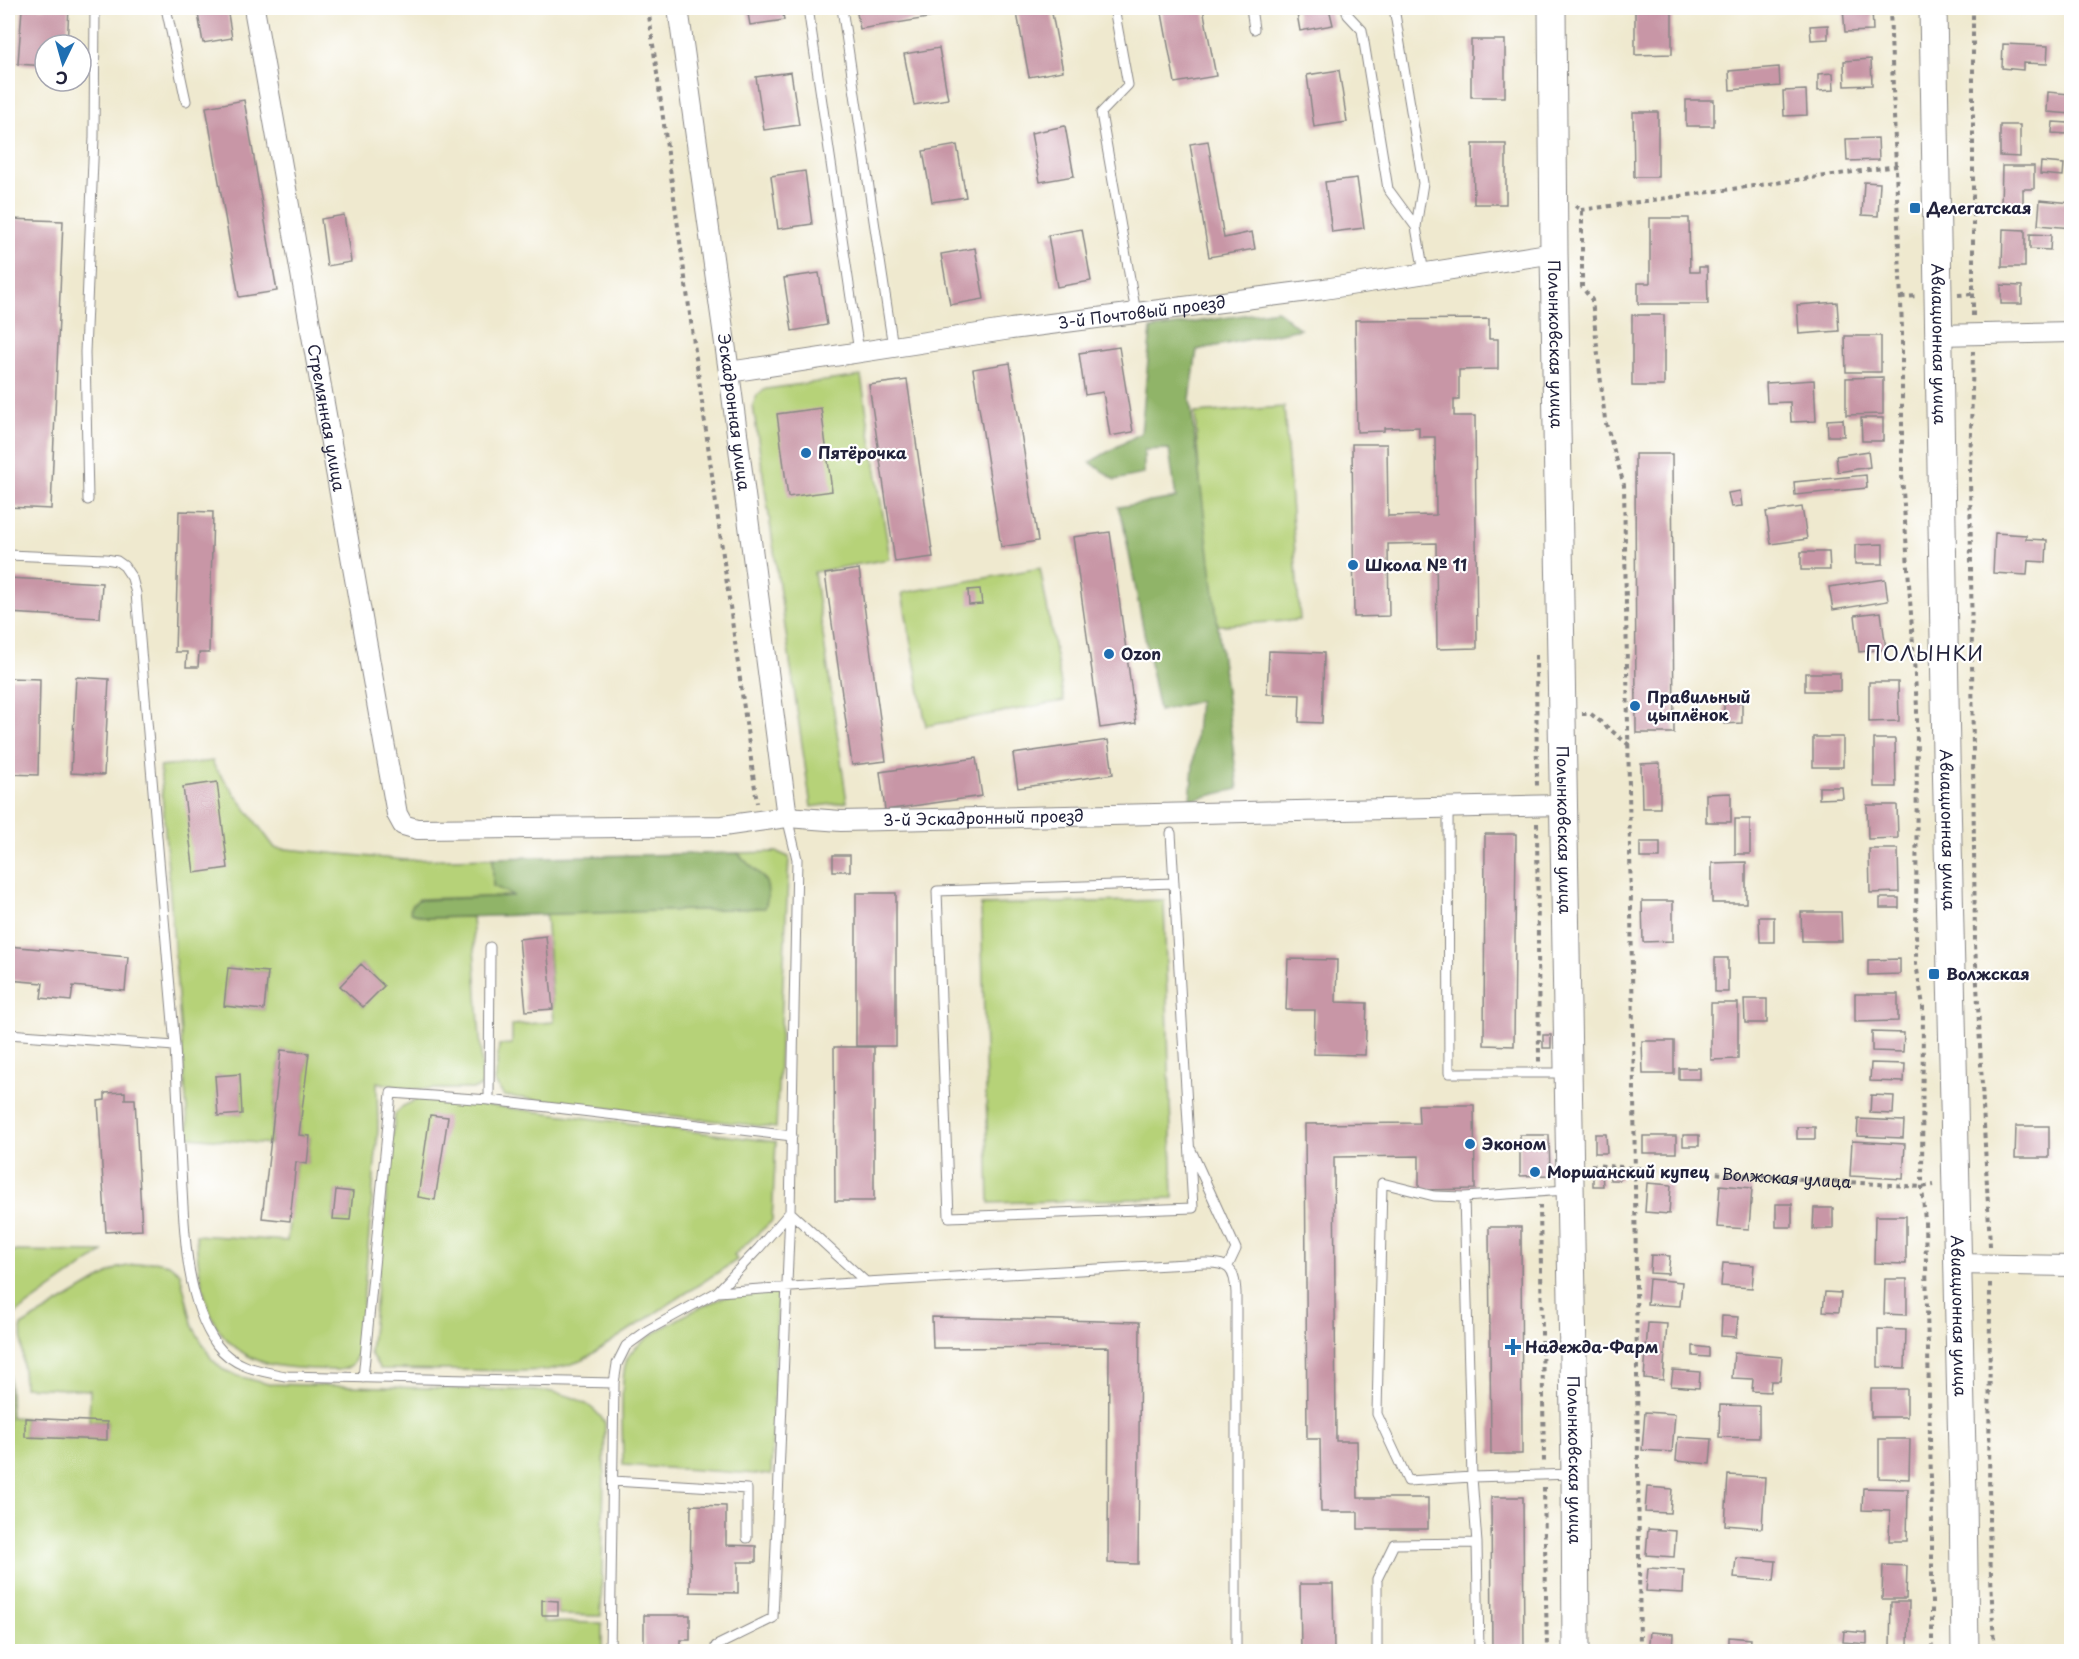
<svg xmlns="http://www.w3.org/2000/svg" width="2079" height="1659" viewBox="0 0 2079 1659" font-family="'Playpen Sans',sans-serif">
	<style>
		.green { fill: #b6d278; stroke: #6c7a5a; stroke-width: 1.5; fill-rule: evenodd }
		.forest { fill: #90b468; stroke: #596b52; stroke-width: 1.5 }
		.building { fill: #c896a6 }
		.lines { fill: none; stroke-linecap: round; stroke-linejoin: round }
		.lane-casing { stroke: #888685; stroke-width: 11 }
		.street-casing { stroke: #888685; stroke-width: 22 }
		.secondary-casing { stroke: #888685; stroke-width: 29 }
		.path { stroke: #888685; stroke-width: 4; stroke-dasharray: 4.5 4.5; stroke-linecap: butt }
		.lane { stroke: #fff; stroke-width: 9 }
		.street { stroke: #fff; stroke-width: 20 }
		.secondary { stroke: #fff; stroke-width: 27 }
		.poi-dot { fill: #1f6fb2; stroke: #fff; stroke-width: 2 }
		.labels { text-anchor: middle; stroke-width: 4.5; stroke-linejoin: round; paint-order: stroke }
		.poi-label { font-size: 16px; font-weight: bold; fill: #22223b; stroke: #fff; text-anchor: start }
		.street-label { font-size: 16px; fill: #22223b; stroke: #fff }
		.quarter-label { font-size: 20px; letter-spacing: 1.5px; fill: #22223b; stroke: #fff }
	</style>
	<rect width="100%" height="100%" fill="#fff"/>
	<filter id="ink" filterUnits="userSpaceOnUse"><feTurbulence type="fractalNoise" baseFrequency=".0167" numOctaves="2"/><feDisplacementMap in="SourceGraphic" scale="12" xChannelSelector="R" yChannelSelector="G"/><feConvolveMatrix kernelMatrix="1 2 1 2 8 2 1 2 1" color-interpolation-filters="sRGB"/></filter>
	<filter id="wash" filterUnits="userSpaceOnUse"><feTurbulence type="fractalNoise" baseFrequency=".008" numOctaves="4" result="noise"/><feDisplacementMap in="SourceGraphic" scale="24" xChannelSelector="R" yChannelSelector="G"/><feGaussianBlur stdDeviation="1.35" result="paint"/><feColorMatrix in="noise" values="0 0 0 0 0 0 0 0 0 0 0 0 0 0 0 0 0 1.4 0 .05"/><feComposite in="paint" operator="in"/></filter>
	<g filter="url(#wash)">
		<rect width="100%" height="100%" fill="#efe9cf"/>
		<path class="green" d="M861,376l29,183 -76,13 33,230 -36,5 -58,-402 4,-10 9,-6z
			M1284,407l16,213 -90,6 -15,-213z
			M1040,568l24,133 -138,25 -24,-133z
			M213,761l1,5 61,82 130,12 88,-2v28l23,10 -97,3 -8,14 16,5 45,-1 11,168 -8,4h-69l-29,-7 1,47 -19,222c-2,5 -5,12 -9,15 -9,6 -21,4 -32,3 -37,-1 -69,-3 -95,-34 -19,-22 -26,-72 -27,-100l91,6 9,-79 11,1 3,-26 -11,-2 10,-82 -28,-3 -11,94 -81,-7 -29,-370zM361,964l22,21 -20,22 -22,-21zM228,968l40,4 -4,38 -40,-4zM240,1075l2,39 -24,1 -2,-39zM336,1191l17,1 -3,28 -17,-1z
			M777,852l12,5 -13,271 -272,-32 -9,-13 4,-38 13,-1v-19l42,-3 -8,-108 218,-6 2,-28 -19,-16 -9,-11z
			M1164,900l9,298 -184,5 -8,-298z
			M418,1099h19l339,43 -4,79 -38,34 3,5 -154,100 -14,5 -22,5 -25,1 -142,-2 -10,-16 25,-239 8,-8z
			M8,1251l95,1 -95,67z
			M154,1261l15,3 11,9 13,54 18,31 11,11 16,7 30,8 279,7c24,4 45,11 58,32l-4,193 -43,-1v-14l-15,-1v22l59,1v28h-594v-314l3,80 14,1v19l81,3 1,-18 -18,-1 1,-31 -66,-3 -3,-61 97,-58z
			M778,1291l-7,184 -148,-10c0,-25 -4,-85 4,-106 9,-21 78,-56 100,-62 16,-4 34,-4 51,-6z"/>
		<path class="forest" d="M1277,310l23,19 -103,21 -7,49 48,390 -48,11 9,-99 -40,10 -36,-189 -5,-15 58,-9 -7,-49 -25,1v24l-29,6 -25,-18 51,-29 10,-104z
			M738,853c19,23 37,22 27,55l-338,10 -16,-5 -1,-2 2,-6 6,-5 96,-4 -21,-10v-28z"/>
		<g id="blocks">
			<path class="building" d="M22,8h47l-2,37h-22v21l-27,-2z
				M197,8h30l5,30 -29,5z
				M747,8h35l2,12 -34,5z
				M856,8h114l1,3 -111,18z
				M1016,8h35l12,63 -34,6z
				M1161,8h42l13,68 -41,7z
				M1296,8h33l4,17 -33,6z
				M1635,8h37v46l-37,1z
				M1843,8h29l1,23 -28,1z
				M1828,25v14l-17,1 -1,-14z
				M1471,40h34v57h-34z
				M2003,44l45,2 -1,18 -24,-1v7l-21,-2z
				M939,48l9,51 -34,6 -10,-51z
				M1871,59l1,26 -27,1 -1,-25z
				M1779,67l1,19 -50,4 -1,-19z
				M1339,70l8,52 -33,5 -7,-52z
				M791,72l8,53 -35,5 -8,-53z
				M1833,73l1,17 -16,1v-17z
				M1806,90l1,25 -23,1 -1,-25z
				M2069,90h3v24l-25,-2 1,-20 21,2z
				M244,100l33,191 -38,6 -33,-190z
				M1686,100h28v26h-28z
				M1633,112h25v65h-24z
				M2053,122l15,1 -1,11 -15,-1z
				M2000,125h20v32l-20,-1z
				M1065,126l9,50 -34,6 -9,-49z
				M1878,138l1,22 -32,1 -1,-22z
				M1208,141l16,97 28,-6 3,17 -46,8 -19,-113z
				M1473,144h33v60h-32z
				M957,145l9,52 -34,5 -9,-51z
				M2041,162l23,2 -1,12 -23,-2z
				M2002,166h32v23h-11v18l-22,-1z
				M805,171l7,53 -34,5 -7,-53z
				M1357,178l7,50 -32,4 -7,-50z
				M1864,182l16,1 -2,33 -16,-1z
				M2040,200l32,3v25l-34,-3z
				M344,215l7,47 -24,4 -6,-47z
				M1650,218h39l1,54h9v-5h8l1,37h-70v-21h12z
				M10,219l53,2 -12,288 -43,-2v-231z
				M1082,229l9,52 -34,6 -9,-52z
				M2003,229l22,1v37h-23z
				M2030,234l21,1 -1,15 -20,-1z
				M975,248l9,51 -34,6 -9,-51z
				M819,273l8,52 -35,6 -8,-53z
				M2001,285l21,1v18h-21z
				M1837,302l2,29 -40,3 -2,-29z
				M1632,315h32v71h-32z
				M1489,319v20h9v30l-39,1v30h-5v16h21l2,232 -40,1 -1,-106 -48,1 1,72 -35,1 -2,-173h35l1,72 48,-1 -1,-78h-16v-10l-35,1v3l-27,1 -2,-112z
				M1845,336h36v36h-35z
				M1119,347l14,85 -23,4 -7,-44 -18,3 -6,-42z
				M1010,363l28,178 -37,6 -28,-178z
				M1883,377v37l-37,1v-37z
				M907,380l26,177 -38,5 -26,-177z
				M1814,380l2,41 -25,1 -1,-20 -23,1 -1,-20z
				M821,408l11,83 -44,6 -11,-83z
				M1861,418h22v23h-21z
				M1843,419l1,17h-16l-1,-16z
				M1868,451l2,16 -32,5 -2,-16z
				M1635,454h37l2,279h-38z
				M1866,475l1,13 -72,7 -1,-13z
				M1740,491l2,15 -11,1 -3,-14z
				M1802,507l5,32 -36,5 -5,-32z
				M179,511l34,1 -4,141h-10l-1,14h-12l1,-15h-12z
				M1110,532l26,191 -36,5 -27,-191z
				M1995,533l31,2v4l21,1 -1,22 -18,-1 -1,14 -34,-2z
				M1883,544v20h-28v-19z
				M1801,552h28l1,18h-29z
				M859,569l27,192 -34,4 -27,-191z
				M8,578l94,5 -2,35 -92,-5z
				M1885,579l3,22 -55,9 -4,-23z
				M980,589l2,15 -13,1 -1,-15z
				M1881,612l5,37 -27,3 -4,-37z
				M1269,651l55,2 -2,70 -23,-1 1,-27 -33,-1z
				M1805,673h35v18h-35z
				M76,677l33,2 -5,96 -33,-2z
				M8,678l32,1 -2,96 -30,-1z
				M1869,682h29l1,39 -30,1z
				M1724,702h18v21l-18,1z
				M1813,737h30v30h-30z
				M1874,739h21l1,48h-22z
				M1108,740l5,34 -95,14 -5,-34z
				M976,758l6,38 -97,14 -5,-38z
				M1660,763v45h-18l-1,-44z
				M217,782l11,86 -34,5 -11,-86z
				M1819,787h23l1,11 -24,1z
				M1731,793v29h-25v-28z
				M1867,805h30l1,33 -30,1z
				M1735,819h15v35h-15z
				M1485,834h31l-2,212 -30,-1z
				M1640,842h20v16h-20z
				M1869,849h29l1,43 -29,1z
				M833,855h17v16h-17z
				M1746,862v41h-34v-40z
				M856,893h40v153h-40z
				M1880,898h19v10h-19z
				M1642,901h31v40l-30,1z
				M1801,912h40l1,29h-40z
				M1759,917h15v25h-14z
				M546,936l7,73 -27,2 -7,-72z
				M8,946l120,11 -3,34 -52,-5 -2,15 -30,-3 2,-15 -35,-3z
				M1715,958h13v34h-13z
				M1288,959l49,1 -1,42 31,1 -2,52 -51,-1 1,-44h-29z
				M1900,959v15l-32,1v-15z
				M361,964l23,22 -21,21 -23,-21z
				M228,968l40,4 -4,38 -40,-4z
				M1855,994h43v27l-43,1z
				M1744,999h23v24h-22z
				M1711,1003h27v56l-27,1z
				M1872,1032l32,1 -1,19 -31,-1z
				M1543,1035h8v13h-8z
				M1642,1041h32v33h-31z
				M834,1047h40v154h-39z
				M281,1050l28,3 -10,82 11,1 -3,28 -11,-2 -6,59 -28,-3z
				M1871,1063l34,1 -1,18 -34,-1z
				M1679,1068h21v11h-21z
				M240,1074l2,40 -24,2 -3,-40z
				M125,1092v7h10l7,131 -36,2 -8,-131 7,-1v-7z
				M1871,1095l23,1 -1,18 -23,-1z
				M1418,1105h56l1,84 -56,1v-34l-85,1 2,284h21l1,57h70v31h-70v-17h-37l-1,-73h-13l-2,-315 114,-1z
				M430,1115l18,2 -13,83 -17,-3z
				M1858,1119l46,2 -1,17 -46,-2z
				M2016,1126h33v32h-34z
				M1797,1127h18v12h-18z
				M1595,1134h11l1,19h-12z
				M1520,1135h29l1,40 -30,1z
				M1683,1135h16v11h-16z
				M1643,1136h33v17h-33z
				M1852,1141l53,3 -2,35 -53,-3z
				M1620,1169v11h-10l-1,-10z
				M1602,1173l1,13h-10v-12z
				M1647,1183l24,2 -2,29 -24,-2z
				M1720,1185l32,3 -3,41 -32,-2z
				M336,1190l17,2 -3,28 -17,-1z
				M1776,1204h16v23h-16z
				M1814,1208h19v21h-20z
				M1875,1216h31v48l-32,-1z
				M1489,1227h32l1,227h-31z
				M1651,1255l19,1 -2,18 -18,-1z
				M1723,1263l31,2 -2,23 -31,-2z
				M1649,1279l33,3 -2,24 -33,-2z
				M1885,1279h22v36l-23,-1z
				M1825,1292l16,1 -2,19 -16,-1z
				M1722,1316l16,1 -2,20 -15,-1z
				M932,1317l208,5 -2,242 -30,-1 1,-216 -176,1z
				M1648,1323l19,1 -4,56 -19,-2z
				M1878,1329l28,1 -1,38 -27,-1z
				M1693,1346l16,2v9l-16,-1z
				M1734,1353l48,4 -2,24h-9l-1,11 -18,-1 1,-12 -21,-1z
				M1673,1370l27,2 -1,16 -28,-2z
				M1871,1389h36v28h-36z
				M1720,1405l39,1v32l-40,-1z
				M1645,1412l30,2 -3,38 -30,-2z
				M25,1418l82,4v18l-82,-3z
				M1678,1437l34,2 -2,25 -34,-3z
				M1879,1439h31l-1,40 -30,-1z
				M1728,1475l37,2 -3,51 -37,-3z
				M1647,1487l25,2 -2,24 -25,-1z
				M1863,1488l45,1 -1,52h-18l1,-30 -28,-1z
				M1491,1497h32l1,155h-32z
				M691,1505l35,1v39l30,1v16h-18v31l-48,-1z
				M1648,1529l28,2 -2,26 -28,-2z
				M1736,1558l40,3 -2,20 -40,-3z
				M1883,1565l24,1 -1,33h-24z
				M1648,1568l36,2 -1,23 -37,-2z
				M1300,1584h33l1,68h-33z
				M542,1600l16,1v14h-16z
				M1891,1602h18l-1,44h-18z
				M644,1615h46v25h-9v12h-37z
				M1844,1631l23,2v11l-24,-2z
				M1650,1632l24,2 -1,18h-25z
				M1729,1637l21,2 -1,13h-20z"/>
		</g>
	</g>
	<g filter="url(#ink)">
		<use href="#blocks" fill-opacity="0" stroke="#888685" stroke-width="1.5"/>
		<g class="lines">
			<defs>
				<path id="lane" d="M166,8l20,93
					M808,8l51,344
					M842,8l51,339
					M1114,8l14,77 -27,28 35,200
					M1251,8l3,21
					M1346,8l2,7 14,15 26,159 28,38
					M1394,8l29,175 -7,44 8,46
					M88,500l-3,-148 9,-215 1,-129
					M8,555l98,4 11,2 7,5 8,12 4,15 39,453
					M1448,808l1,265h116
					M1171,833c7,125 14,250 22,375l-244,9 -12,-326 237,-8
					M490,947l-1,153 303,36
					M8,1034l167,12c2,41 4,82 6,122 3,55 3,131 36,177 16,22 43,26 68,31l329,7 3,-19 9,-18 22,-16 69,-38 42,-44 31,-36 7,-353 -10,-42
					M1191,1150l45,99 -8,17
					M1464,1197l-30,-1 -52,-13 -5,231 31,67 64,-4 101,-3
					M790,1212l76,70 338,-19c25,-1 31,6 32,30v359
					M717,1292l149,-10
					M363,1378l28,-285 98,7
					M613,1481l134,8v49
					M610,1652l4,-269
					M716,1652v-6l57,-28 17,-406
					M1377,1652v-73l17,-35 83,-1
					M1479,1652l-2,-109 -5,-66 -8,-280 102,-7"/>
				<g id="street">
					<path id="s2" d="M254,8l131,740 12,66 6,11 14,4 306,-3 64,-9 54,4 723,-16"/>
					<path id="s3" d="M678,8l51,364 58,445"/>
					<path d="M1938,335l134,-3"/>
					<path id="s4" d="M729,372l282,-43 313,-40 230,-36"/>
					<path d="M1957,1264l115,2"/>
				</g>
				<g id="secondary">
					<path id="s5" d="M1552,8l2,245 21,1221 1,178"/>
					<path id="s6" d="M1933,8l13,746 17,743 2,155"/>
				</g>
			</defs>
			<use href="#lane" class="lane-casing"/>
			<use href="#street" class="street-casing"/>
			<use href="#secondary" class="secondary-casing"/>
			<g class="path">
				<path d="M648,8l109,795"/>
				<path d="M1890,8l12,321v146l15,232 -1,257 7,41 -1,182 3,34 7,303v128"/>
				<path d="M1575,206l7,4v77l10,13 13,120 19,65 10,606 6,561"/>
				<path d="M1581,210l316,-44"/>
				<path d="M1958,295l15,-1"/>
				<path d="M1901,297l17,-1"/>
				<path d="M1973,316v-308"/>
				<path d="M1973,351l-3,121 5,472 15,302"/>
				<path d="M1536,655l1,134"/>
				<path d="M1582,714h9l38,31"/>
				<path d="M1537,823l2,239"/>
				<path id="s1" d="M1591,1165l331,22 12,-2"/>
				<path d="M1540,1205l4,257"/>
				<path d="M1990,1283l-1,240 5,129"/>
				<path d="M1544,1487l3,165"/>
			</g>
			<use href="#lane" class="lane"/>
			<use href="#street" class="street"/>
			<use href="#secondary" class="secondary"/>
		</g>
	</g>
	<g class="poi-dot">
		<rect x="1909" y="202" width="12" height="12" rx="3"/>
		<circle cx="806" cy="453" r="6"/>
		<circle cx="1353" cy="565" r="6"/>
		<circle cx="1109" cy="654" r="6"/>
		<circle cx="1635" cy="706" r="6"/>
		<rect x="1928" y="968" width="12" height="12" rx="3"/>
		<circle cx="1470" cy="1144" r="6"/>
		<circle cx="1535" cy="1172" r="6"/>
		<path d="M1510 1338h6v6h6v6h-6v6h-6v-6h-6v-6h6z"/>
	</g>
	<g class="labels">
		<g class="poi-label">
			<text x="1927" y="214">Делегатская</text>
			<text x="818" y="459">Пятёрочка</text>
			<text x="1365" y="571">Школа № 11</text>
			<text x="1121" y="660">Ozon</text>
			<text x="1647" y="703">Правильный<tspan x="1647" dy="18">цыплёнок</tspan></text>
			<text x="1946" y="980">Волжская</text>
			<text x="1482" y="1150">Эконом</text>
			<text x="1547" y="1178">Моршанский купец</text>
			<text x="1525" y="1353">Надежда-Фарм</text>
		</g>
		<g class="street-label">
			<text dy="6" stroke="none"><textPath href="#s4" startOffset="417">3-й Почтовый проезд</textPath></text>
			<text dy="6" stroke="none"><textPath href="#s5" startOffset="336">Полынковская улица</textPath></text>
			<text dy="6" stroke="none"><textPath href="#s6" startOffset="336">Авиационная улица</textPath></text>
			<text dy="6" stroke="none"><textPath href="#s3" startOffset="408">Эскадронная улица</textPath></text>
			<text dy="6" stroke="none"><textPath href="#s2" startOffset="416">Стремянная улица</textPath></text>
			<text dy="6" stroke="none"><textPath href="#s2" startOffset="1413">3-й Эскадронный проезд</textPath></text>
			<text dy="6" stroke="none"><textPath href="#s5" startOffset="822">Полынковская улица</textPath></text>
			<text dy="6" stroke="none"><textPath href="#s6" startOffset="822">Авиационная улица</textPath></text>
			<text dy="6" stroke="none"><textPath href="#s1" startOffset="196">Волжская улица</textPath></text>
			<text dy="6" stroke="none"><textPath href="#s6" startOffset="1308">Авиационная улица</textPath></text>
			<text dy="6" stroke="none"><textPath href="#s5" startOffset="1452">Полынковская улица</textPath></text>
		</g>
		<g class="quarter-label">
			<text x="1925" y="661">ПОЛЫНКИ</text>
		</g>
	</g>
	<rect width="2079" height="1659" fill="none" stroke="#fff" stroke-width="30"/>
	<g transform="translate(63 63) rotate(185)"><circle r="28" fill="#ffffff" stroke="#a7a7b1" stroke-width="1.5"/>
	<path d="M0-4.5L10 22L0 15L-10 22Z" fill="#1f6fb2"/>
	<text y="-9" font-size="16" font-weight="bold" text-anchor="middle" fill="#22223b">С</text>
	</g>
</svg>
